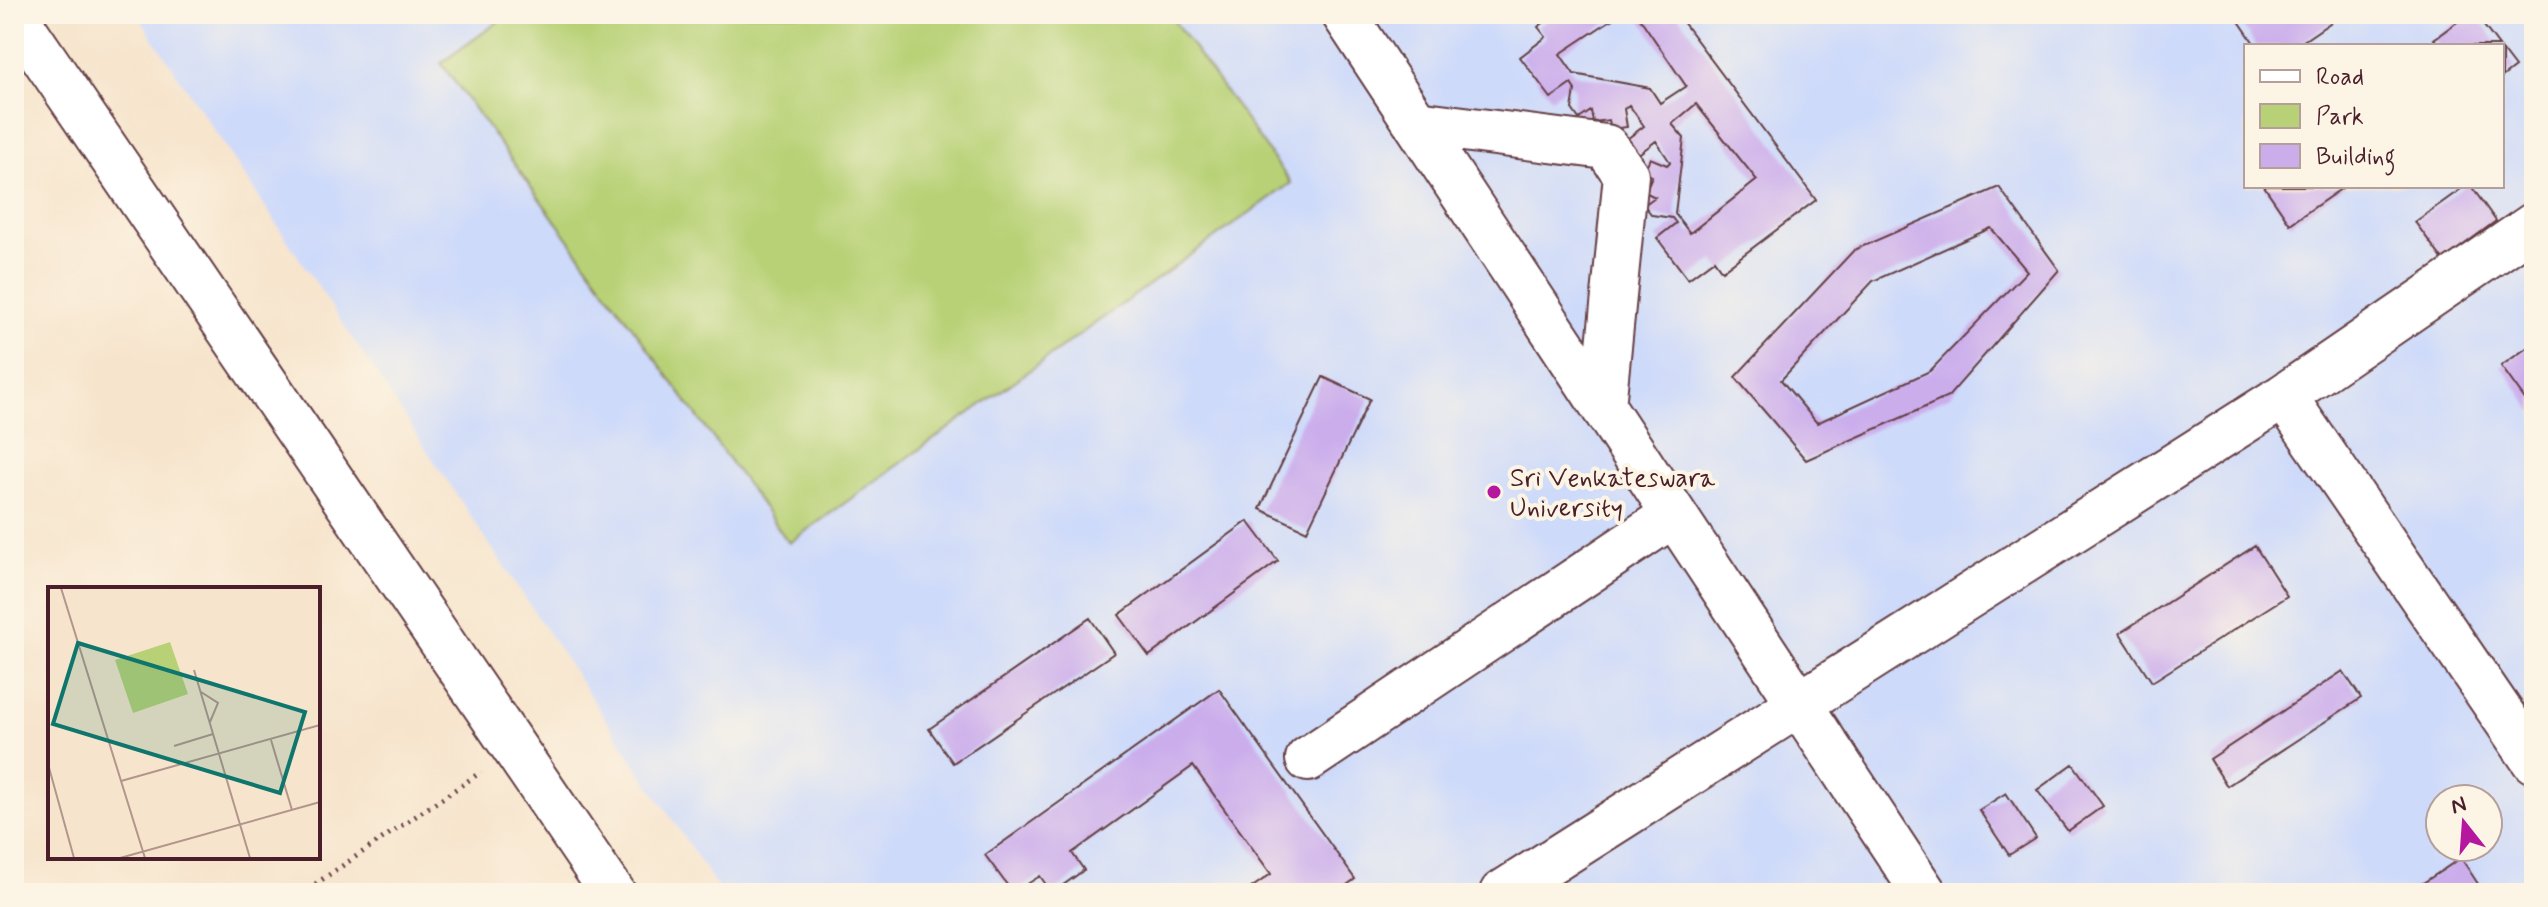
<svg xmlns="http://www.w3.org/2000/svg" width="2548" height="907" viewBox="0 0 2548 907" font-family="Mynerve,sans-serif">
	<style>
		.built { fill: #cedafa; fill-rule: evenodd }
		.green { fill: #b8d176; stroke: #817850; stroke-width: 2 }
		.building { fill: #cbadec; fill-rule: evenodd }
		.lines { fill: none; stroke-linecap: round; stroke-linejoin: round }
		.minor-casing { stroke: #643d43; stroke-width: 48 }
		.path { stroke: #643d43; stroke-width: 5; stroke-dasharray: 2 6; stroke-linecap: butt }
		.minor { stroke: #fff; stroke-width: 44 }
		.poi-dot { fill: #b5179e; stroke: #fcf5e5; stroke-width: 3 }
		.labels { text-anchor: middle; stroke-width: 8; stroke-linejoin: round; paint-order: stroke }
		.poi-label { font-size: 26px; fill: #4a1f2b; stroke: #fcf5e5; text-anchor: start }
		.inset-road { fill: none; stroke: #b2958c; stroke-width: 2 }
		.view { fill: #0f766e; fill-opacity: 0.15; stroke: #0f766e; stroke-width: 4 }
		.inset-edge { fill: none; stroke: #4a1f2b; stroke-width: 4 }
	</style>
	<rect width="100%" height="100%" fill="#fcf5e5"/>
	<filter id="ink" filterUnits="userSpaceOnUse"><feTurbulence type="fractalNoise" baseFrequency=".0125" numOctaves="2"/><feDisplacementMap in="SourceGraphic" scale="16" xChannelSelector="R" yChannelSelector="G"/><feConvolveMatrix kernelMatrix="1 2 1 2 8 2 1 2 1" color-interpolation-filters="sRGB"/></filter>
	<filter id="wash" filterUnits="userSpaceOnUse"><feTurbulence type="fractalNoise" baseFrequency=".006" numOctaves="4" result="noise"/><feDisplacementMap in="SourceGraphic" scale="32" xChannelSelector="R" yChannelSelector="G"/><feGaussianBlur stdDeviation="1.8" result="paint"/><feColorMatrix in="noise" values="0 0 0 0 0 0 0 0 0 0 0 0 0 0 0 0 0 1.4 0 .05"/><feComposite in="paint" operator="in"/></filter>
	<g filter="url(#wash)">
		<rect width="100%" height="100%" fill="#f7e4cc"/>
		<path class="built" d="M137,14h2397v879h-1813zM2246,46h256v140h-256zM2440,799h48v48h-48z"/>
		<path class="green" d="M509,14h660l122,169 -502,360 -348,-480z"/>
		<g id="blocks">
			<path class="building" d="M1555,14h65l-60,40 14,20 76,14 10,15 26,-17 -49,-72h40l139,186 -94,71 -8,-11 -26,19 -31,-41 19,-15 -4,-5 -20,-3 -8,-10 11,-8 -10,-5 7,-16 -9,-3 7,-15 17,7 3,-3 -14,-21 -47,35 -11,-15 46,-35 -15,-21 -5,4 3,18 -16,2 -2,-9 -16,2 -2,-11 -12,8 -7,-10 3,-19 -4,-6 -20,14 -31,-41 26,-20 -8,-10zM1696,104l61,76 -67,53 -15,-19 9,-76 -12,-14z
				M2234,14h109l-47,32h-40z
				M2468,14h7l24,32h-59l-6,-7z
				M2502,50l13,17 -13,10z
				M2264,186h81l-55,38z
				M2465,186h6l25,35 -53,39 -28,-38z
				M1999,187l60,83 -111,127 -142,63 -71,-83 119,-127zM1991,228l36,43 -97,100 -113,52 -36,-43 92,-99z
				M2534,343v69l-33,-46z
				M1323,377l47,22 -63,132 -47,-22z
				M1248,521l30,40 -129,95 -30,-41z
				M2255,546l32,50 -135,86 -32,-49z
				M1090,618l24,35 -161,110 -24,-34z
				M2343,671l18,27 -134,88 -17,-27z
				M1219,689l136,190 -19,14h-92l27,-19 -78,-108 -121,87 12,17 -32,23 -12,-17 -27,17 -28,-38z
				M2073,764l30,42 -35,25 -31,-41z
				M2006,793l30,45 -27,17 -30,-45z
				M2461,858l23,35h-76z"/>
		</g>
	</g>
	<g filter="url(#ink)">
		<use href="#blocks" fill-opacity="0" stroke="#643d43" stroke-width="2"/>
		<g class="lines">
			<defs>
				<path id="minor" d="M14,14l599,879
					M1344,14l580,879
					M1416,123l190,24 20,28 -23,232
					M2284,396l250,365
					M1308,759l365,-244
					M1502,893l782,-497 250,-171"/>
			</defs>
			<use href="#minor" class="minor-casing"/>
			<path class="path" d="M302,893l179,-121"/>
			<use href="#minor" class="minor"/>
		</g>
	</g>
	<circle class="poi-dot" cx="1494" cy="492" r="8"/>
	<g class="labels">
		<g class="poi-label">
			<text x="1510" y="486">Sri Venkateswara<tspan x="1510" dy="30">University</tspan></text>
		</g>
	</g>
	<g transform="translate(48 587)">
		<rect width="272" height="272" fill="#f7e4cc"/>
		<path d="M122,55l18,52 -55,19 -18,-53z" fill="#b8d176"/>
		<path class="inset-road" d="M13,1l84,270M146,83l56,188M153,105l17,11 -8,19M223,153l21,70M126,159l39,-12M0,177l26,94M73,194l199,-56M72,271l200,-56"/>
		<path class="view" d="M30,56l227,69 -25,81 -227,-69z"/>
		<rect width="272" height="272" class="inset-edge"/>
	</g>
	<rect width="2548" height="907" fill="none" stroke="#fcf5e5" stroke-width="48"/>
	<rect x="2244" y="44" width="260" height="144" fill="#fcf5e5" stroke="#b59f9b" stroke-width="2"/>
	<rect x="2260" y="70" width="40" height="12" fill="#ffffff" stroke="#b59f9b" stroke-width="2"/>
	<text x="2316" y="84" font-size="24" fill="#4a1f2b">Road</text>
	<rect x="2260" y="104" width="40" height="24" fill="#b8d176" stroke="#b59f9b" stroke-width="2"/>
	<text x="2316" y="124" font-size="24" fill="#4a1f2b">Park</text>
	<rect x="2260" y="144" width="40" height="24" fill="#cbadec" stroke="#b59f9b" stroke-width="2"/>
	<text x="2316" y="164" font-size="24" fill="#4a1f2b">Building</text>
	<g transform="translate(2464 823) rotate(343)"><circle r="38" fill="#fcf5e5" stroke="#b59f9b" stroke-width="2"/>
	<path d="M0-6L14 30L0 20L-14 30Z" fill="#b5179e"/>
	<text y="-12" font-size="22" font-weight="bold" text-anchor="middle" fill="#4a1f2b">N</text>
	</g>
</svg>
